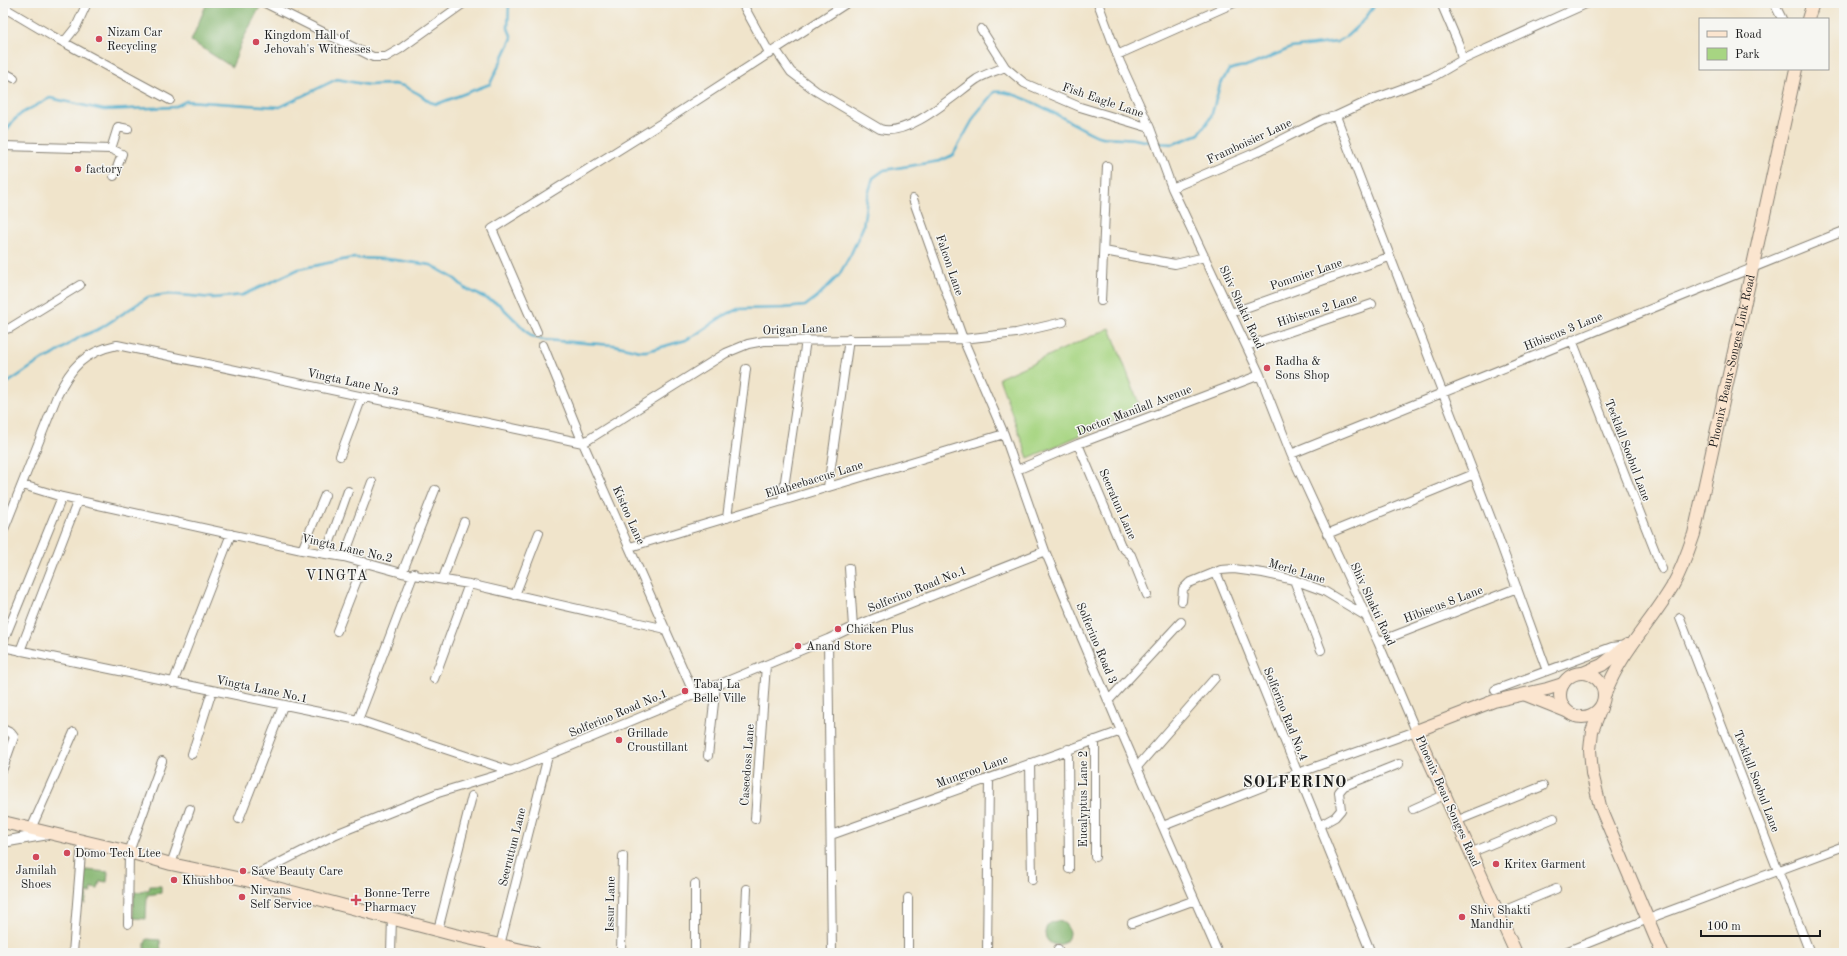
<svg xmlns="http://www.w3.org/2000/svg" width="1847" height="956" viewBox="0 0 1847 956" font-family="'Old Standard TT',serif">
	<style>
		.green { fill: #a7d582; stroke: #62784f }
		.forest { fill: #85b670; stroke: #506946 }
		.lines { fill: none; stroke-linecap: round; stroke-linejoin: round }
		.stream { stroke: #4eadcd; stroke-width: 2.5 }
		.minor-casing { stroke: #868074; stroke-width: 10 }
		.tertiary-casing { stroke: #868074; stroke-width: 12 }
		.secondary-casing { stroke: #868074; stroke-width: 14 }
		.minor { stroke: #fff; stroke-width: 8 }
		.tertiary { stroke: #fff; stroke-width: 10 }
		.secondary { stroke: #fbe5cf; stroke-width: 12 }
		.poi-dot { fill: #d1495b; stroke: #f6f6f2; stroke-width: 1.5 }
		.labels { text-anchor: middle; stroke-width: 3; stroke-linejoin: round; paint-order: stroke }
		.poi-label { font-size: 12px; fill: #1c1c1c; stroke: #f6f6f2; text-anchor: start }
		.street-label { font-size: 12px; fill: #1c1c1c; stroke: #f6f6f2 }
		.quarter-label { font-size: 14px; letter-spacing: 1px; fill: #1c1c1c; stroke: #f6f6f2 }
		.district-label { font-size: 16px; font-weight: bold; letter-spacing: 1px; fill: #1c1c1c; stroke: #f6f6f2 }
	</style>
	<rect width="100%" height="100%" fill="#f6f6f2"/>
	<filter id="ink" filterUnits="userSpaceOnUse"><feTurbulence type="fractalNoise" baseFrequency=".025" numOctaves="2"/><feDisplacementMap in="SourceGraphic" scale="8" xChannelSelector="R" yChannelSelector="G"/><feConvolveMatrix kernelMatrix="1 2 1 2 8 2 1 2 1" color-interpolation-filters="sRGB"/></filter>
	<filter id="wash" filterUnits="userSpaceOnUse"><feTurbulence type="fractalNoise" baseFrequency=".012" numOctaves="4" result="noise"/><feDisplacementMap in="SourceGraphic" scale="16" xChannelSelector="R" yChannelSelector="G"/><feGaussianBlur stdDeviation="0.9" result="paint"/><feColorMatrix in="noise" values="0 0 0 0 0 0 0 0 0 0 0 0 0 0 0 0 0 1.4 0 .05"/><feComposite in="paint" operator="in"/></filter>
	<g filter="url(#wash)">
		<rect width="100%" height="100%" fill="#f0e4cb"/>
		<path class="green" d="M1110,328l31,81 -113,49 -29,-80z"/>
		<path class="forest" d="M207,3h50l4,2 -19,36 -10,26 -41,-26z
			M85,870l23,2 -1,10 -7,-1 -2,8 -6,-1 -1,5h-4l-2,11 -4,-1z
			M150,886h11v7l-14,2 -1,24 -13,-1 1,-26h9l1,-2h5z
			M1045 933a12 12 0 1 1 24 0a12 12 0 1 1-24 0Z
			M147,939l13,1 1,13h-16v-9z"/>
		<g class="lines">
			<path class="stream" d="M3,136l10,-15 9,-8 28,-15 54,12 70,-3 12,-6 94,6 57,-28 31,6 26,-1 10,2 15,8 11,8 7,2 53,-20 22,-46 -4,-10 1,-25
				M1158,143l15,1 26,-10 12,-17 9,-32 9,-15 10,-3 10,-1 42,-18 46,-6 10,-6 18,-17 11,-16
				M3,386l37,-25 13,-6 27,-18 21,-9 47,-31 21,-3 44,4 30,-3 56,-26 53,-11 36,1 43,6 24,14 11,10 33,15 32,32 13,4 70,5 26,6h7l39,-11 12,-7 25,-17 15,-7 46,-1 21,-2 13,-10 21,-21 12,-21 12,-27 4,-29 6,-20 11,-8 56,-9 13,-6 23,-41 18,-22c25,-4 79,34 104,44 9,3 16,1 25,2 10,0 20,3 30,4"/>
		</g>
	</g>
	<g filter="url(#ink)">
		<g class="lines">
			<defs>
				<path id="minor" d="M265,3l108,54h13l14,-8 64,-46
					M742,3l28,51
					M1098,3l22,59 30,66 22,60 88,187 31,79 87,188 38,89 -118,42 -135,53
					M1774,3l8,16
					M3,7l49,29 118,64
					M981,29l24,38 19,16 56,24 70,21
					M64,42l12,-15 11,-24
					M776,50l15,22 25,19 64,38c28,9 75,-35 97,-50 8,-5 19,-8 28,-12
					M1117,55l117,-52
					M1462,60l126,-57
					M3,72l11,6
					M1336,116l161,418 50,137
					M3,146l108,3 7,-22 10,2
					M111,149l11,5 -8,22
					M1172,188l85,-36 66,-33 13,-3 30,-14 65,-24 31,-18 -3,-15 -18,-42
					M913,199l50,140 41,95 41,117 76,180 97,222
					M1104,251l71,13 30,-7
					M1101,301l6,-135
					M1231,313l158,-56
					M3,330l7,-2 70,-43
					M537,332l-45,-103 173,-108 182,-118
					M1572,340l90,229
					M543,345l40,98 111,251
					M1247,346l125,-42
					M583,443l143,-90 22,-9 16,-3 199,-2 53,-6 47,-11
					M1078,444l43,102 10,9 16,40
					M1291,454l553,-223
					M340,456l22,-59
					M1017,470l61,-26 182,-69
					M23,485l39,12 240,53 42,7 58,16 67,11 197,45
					M828,487l21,-148
					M782,501l24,-161
					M727,518l19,-149
					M3,532l54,-136c14,-29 27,-44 60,-51l466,98
					M1327,534l147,-60
					M630,547l374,-113
					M302,550l23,-55
					M326,553l22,-62
					M344,557l28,-75
					M849,568l4,59
					M1216,572l155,381
					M402,573l33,-83
					M443,578l21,-56
					M1294,580l27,70
					M515,595l24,-62
					M1182,601l1,-12 6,-6 32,-13 13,-1 29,4 31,7 30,11 40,24
					M1680,618l130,335
					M337,631l27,-69
					M828,639l4,314
					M3,642l59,-145
					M1378,642l139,-54
					M3,647l355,73 153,51
					M20,651l58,-151
					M434,679l35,-95
					M173,683l58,-149
					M1495,690l117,-43 14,-2
					M1108,701l73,-79
					M358,720l56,-147
					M3,729l8,4 3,4 -11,31
					M1068,749l1,120
					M192,754l20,-63
					M708,756l8,-71
					M1030,763l2,117
					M1137,767l78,-89
					M1413,809l31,-14
					M239,819l44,-113
					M755,819l11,-154
					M1456,821l87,-35
					M1319,826l16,-9 6,-7 -2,-18 5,-6 55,-22
					M31,829l43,-97
					M831,835l290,-104
					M1470,853l84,-35
					M1095,857v-117
					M171,864l19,-55
					M246,880l90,-46 102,-41 73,-22 317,-132 25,-12 192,-76
					M695,884v69
					M1498,913l58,-24
					M1132,923l63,-23
					M128,924l1,-72 33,-91
					M438,930l34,-134
					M73,953l9,-112
					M391,953l1,-36
					M498,953l50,-197
					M621,953l2,-97
					M744,953l3,-64
					M908,953v-55
					M987,953l2,-175
					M1058,953v-4
					M1563,953l85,-34 196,-73"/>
				<path id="tertiary" d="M3,842l45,-8"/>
				<g id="secondary">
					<path d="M1808,19l5,-16"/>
					<circle cx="1582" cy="695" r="22"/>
					<path d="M1583,673l19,-8 25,-20"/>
					<path id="s1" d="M1605,694c15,-41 45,-70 67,-107 9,-16 16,-35 22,-53l102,-465"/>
					<path d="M1526,695l40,16"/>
					<path d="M1601,708l-9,23 -2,19 2,23 8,33 62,147"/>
					<path d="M3,822l126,30 42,12 75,16 209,55 80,18"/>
					<path d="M1516,953l-100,-222 78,-30 53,-12 16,-5"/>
				</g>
			</defs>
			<use href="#minor" class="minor-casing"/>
			<use href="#tertiary" class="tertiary-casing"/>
			<use href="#secondary" class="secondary-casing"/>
			<use href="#minor" class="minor"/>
			<use href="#tertiary" class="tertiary"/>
			<use href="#secondary" class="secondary"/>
		</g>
	</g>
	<g class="poi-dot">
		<circle cx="99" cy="39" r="4"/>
		<circle cx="256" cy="42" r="4"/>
		<circle cx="78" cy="169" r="4"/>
		<circle cx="1267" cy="368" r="4"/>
		<circle cx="838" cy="629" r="4"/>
		<circle cx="798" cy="646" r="4"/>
		<circle cx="685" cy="691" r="4"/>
		<circle cx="619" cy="740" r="4"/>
		<circle cx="67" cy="853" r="4"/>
		<circle cx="36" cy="857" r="4"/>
		<circle cx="1496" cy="864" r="4"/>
		<circle cx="243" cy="871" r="4"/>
		<circle cx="174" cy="880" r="4"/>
		<circle cx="242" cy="897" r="4"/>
		<path d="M354 894h4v4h4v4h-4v4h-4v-4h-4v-4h4z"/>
		<circle cx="1462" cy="917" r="4"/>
	</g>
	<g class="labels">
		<g class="poi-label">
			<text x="107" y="36">Nizam Car<tspan x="107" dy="14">Recycling</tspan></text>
			<text x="264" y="39">Kingdom Hall of<tspan x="264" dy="14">Jehovah's Witnesses</tspan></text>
			<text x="86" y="173">factory</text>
			<text x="1275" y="365">Radha &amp;<tspan x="1275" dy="14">Sons Shop</tspan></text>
			<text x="846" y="633">Chicken Plus</text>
			<text x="806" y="650">Anand Store</text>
			<text x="693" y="688">Tabaj La<tspan x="693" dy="14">Belle Ville</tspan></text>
			<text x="627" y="737">Grillade<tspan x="627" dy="14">Croustillant</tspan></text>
			<text x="75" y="857">Domo Tech Ltee</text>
			<text x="1504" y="868">Kritex Garment</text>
			<text x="36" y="874" text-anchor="middle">Jamilah<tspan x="36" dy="14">Shoes</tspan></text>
			<text x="251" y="875">Save Beauty Care</text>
			<text x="182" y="884">Khushboo</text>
			<text x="250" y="894">Nirvans<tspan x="250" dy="14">Self Service</tspan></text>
			<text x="364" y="897">Bonne-Terre<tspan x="364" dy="14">Pharmacy</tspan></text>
			<text x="1470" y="914">Shiv Shakti<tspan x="1470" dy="14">Mandhir</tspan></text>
		</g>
		<g class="street-label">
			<text transform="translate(1103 100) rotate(19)" y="4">Fish Eagle Lane</text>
			<text transform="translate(1249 141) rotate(-25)" y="4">Framboisier Lane</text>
			<text transform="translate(950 265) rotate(71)" y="4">Falcon Lane</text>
			<text transform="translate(1306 274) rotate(-19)" y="4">Pommier Lane</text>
			<text transform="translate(1242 307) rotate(65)" y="4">Shiv Shakti Road</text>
			<text transform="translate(1317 310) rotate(-18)" y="4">Hibiscus 2 Lane</text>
			<text transform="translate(795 329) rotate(-2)" y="4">Origan Lane</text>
			<text transform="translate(1563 331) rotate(-22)" y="4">Hibiscus 3 Lane</text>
			<text dy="4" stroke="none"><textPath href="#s1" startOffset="361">Phoenix Beaux-Songes Link Road</textPath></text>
			<text transform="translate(353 382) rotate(12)" y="4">Vingta Lane No.3</text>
			<text transform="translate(1134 410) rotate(-21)" y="4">Doctor Manilall Avenue</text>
			<text transform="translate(1628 450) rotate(69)" y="4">Tecklall Soobul Lane</text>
			<text transform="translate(814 479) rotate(-17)" y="4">Ellaheebaccus Lane</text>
			<text transform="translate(1118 504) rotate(66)" y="4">Seeratun Lane</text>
			<text transform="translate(629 515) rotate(66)" y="4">Kistoo Lane</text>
			<text transform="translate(347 548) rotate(13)" y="4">Vingta Lane No.2</text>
			<text transform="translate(1297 571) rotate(17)" y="4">Merle Lane</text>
			<text transform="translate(917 589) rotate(-22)" y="4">Solferino Road No.1</text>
			<text transform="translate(1373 604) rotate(65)" y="4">Shiv Shakti Road</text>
			<text transform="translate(1443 604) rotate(-21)" y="4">Hibiscus 8 Lane</text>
			<text transform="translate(1097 643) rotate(67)" y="4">Solferino Road 3</text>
			<text transform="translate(262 689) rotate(12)" y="4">Vingta Lane No.1</text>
			<text transform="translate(618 713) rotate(-23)" y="4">Solferino Road No.1</text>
			<text transform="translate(1286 714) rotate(68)" y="4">Solferino Rad No.4</text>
			<text transform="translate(747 765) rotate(-86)" y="4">Caseedoss Lane</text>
			<text transform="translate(972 771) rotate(-20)" y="4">Mungroo Lane</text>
			<text transform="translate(1757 781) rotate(69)" y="4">Tecklall Soobul Lane</text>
			<text transform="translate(1083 799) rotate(-90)" y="4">Eucalyptus Lane 2</text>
			<text transform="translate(1448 801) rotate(66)" y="4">Phoenix Beau Songes Road</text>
			<text transform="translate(512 847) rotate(-76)" y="4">Seeruttun Lane</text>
			<text transform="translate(610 904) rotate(-89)" y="4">Issur Lane</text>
		</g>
		<g class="quarter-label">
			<text x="337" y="580">VINGTA</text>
		</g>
		<g class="district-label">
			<text x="1295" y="787">SOLFERINO</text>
		</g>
	</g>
	<rect width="1847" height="956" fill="none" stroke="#f6f6f2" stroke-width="16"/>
	<rect x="1699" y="18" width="130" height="52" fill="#f6f6f2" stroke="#9f9f9c"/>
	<rect x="1707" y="31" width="20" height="6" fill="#fbe5cf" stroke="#9f9f9c"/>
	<text x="1735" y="38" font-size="12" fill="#1c1c1c">Road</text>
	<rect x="1707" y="48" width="20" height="12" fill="#a7d582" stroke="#9f9f9c"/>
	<text x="1735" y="58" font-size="12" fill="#1c1c1c">Park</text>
	<path d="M1701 930v6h119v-6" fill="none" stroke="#1c1c1c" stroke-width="2"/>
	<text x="1707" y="930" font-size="12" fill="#1c1c1c" stroke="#f6f6f2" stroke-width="3" paint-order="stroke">100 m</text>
</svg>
